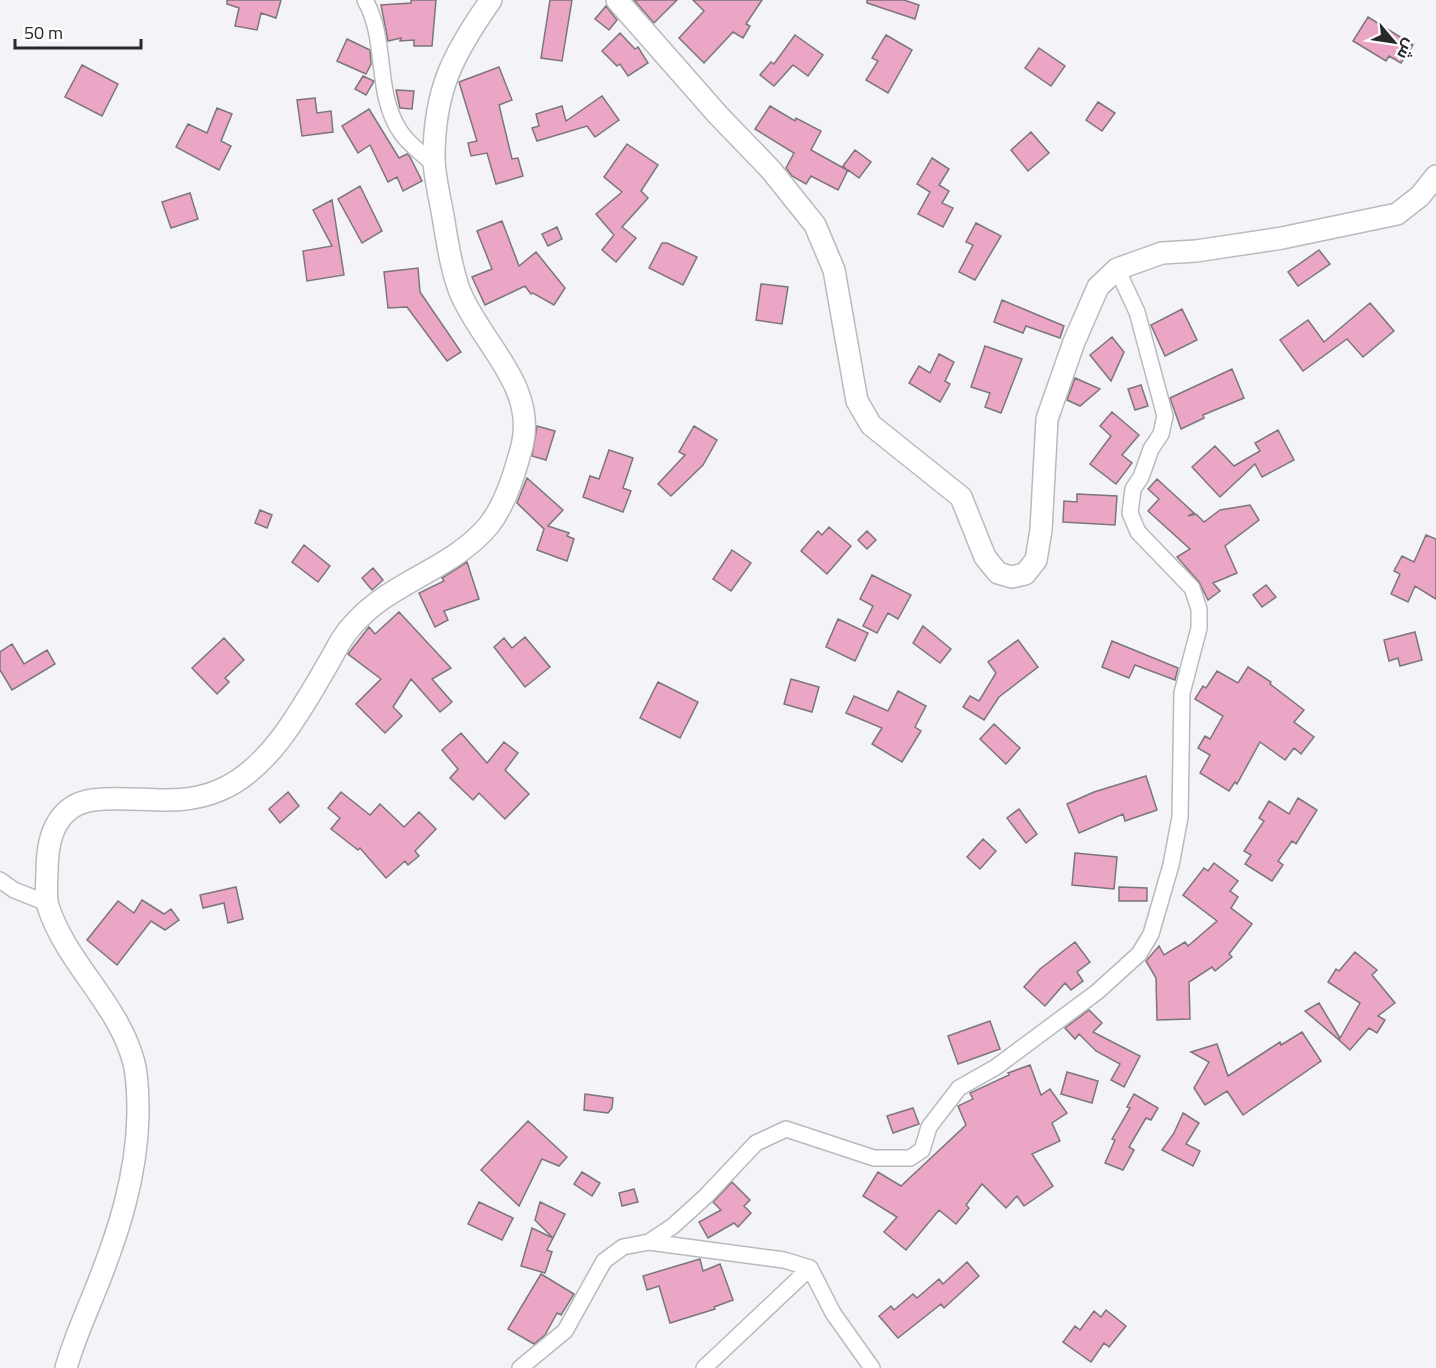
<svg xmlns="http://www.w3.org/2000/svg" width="1436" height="1368" viewBox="0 0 1436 1368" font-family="Georgia,Cairo,serif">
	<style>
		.building { fill: #eba6c6; stroke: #7c7679; stroke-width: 1.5 }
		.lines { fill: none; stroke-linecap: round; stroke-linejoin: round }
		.street-casing { stroke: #bab9be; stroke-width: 18 }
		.secondary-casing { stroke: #bab9be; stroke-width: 24 }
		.street { stroke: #fff; stroke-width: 15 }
		.secondary { stroke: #fff; stroke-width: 21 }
	</style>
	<rect width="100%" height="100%" fill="#f4f3f8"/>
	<path class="building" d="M227,0h54l-5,18 -15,-5 -4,17 -22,-4 4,-18 -12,-4z
		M411,0h25l-4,46h-18v-6l-14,1 1,-3 -13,3 -7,-36 30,-2z
		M550,0h22l-10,61 -21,-3z
		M634,0h43l-23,23z
		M693,0h69l-16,24 4,2 -7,12 -10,-6 -29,31 -25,-25 25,-27z
		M867,0h37l15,5 -4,14 -48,-16z
		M606,6l11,14 -8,10 -14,-11z
		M1368,17l45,28 -12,18 -12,-7 -3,5 -33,-20z
		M620,33l15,16 3,-2 10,16 -20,13 -8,-12 -3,2 -15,-15z
		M795,35l28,20 -15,21 -15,-11 -19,21 -14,-11 11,-13 3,2z
		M886,35l26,15 -24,43 -22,-13 12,-19 -6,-3z
		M347,39l23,11 1,14 -5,10 -29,-13z
		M1039,48l26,18 -14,20 -26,-18z
		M82,65l36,19 -16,32 -37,-19z
		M499,67l13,33 -13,5 13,54 6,-1 5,18 -27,8 -9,-31 -16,3 -3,-13 9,-2 -18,-59z
		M363,76l11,5 -8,14 -11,-6z
		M396,90l18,1 -2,18 -12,-1z
		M602,96l17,24 -24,17 -8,-11 -50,15 -5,-13 7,-2 -3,-12 26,-8 4,15z
		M315,98l2,15 14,-2 2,21 -31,4 -5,-36z
		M1098,102l17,11 -13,18 -16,-11z
		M770,106l25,15 1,-3 25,13 -10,19 36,20 -4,-4 12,-16 16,12 -12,16 -11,-8 -10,20 -27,-14 -5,8 -14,-8 -6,-8 8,-15 -39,-24z
		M217,108l15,6 -11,27 10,5 -12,24 -43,-23 12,-23 19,9z
		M369,109l30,49 8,-4 3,3 12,24 -19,10 -6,-14 -9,5 -18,-37 -12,8 -16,-27z
		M1031,132l18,21 -21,18 -17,-21z
		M627,144l31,21 -17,26 7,7 -26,29 14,11 -20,24 -14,-12 12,-15 -18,-21 26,-22 -18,-15z
		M932,158l17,11 -10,16 10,6 -7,12 11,5 -10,19 -25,-13 12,-22 -13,-8z
		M360,186l22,45 -20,12 -24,-44z
		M190,193l8,26 -27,9 -9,-26z
		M332,200l12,75 -37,6 -4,-30 29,-5 -19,-36z
		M502,221l17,45 17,-14 29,36 -11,17 -21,-12 -2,1 -6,-8 -40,19 -13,-28 20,-8 -15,-38z
		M976,223l25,13 -26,44 -16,-8 14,-27 -7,-3z
		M557,227l5,12 -14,7 -6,-12z
		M662,243h5l30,14 -14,28 -34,-17z
		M1319,250l11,14 -32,22 -10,-14z
		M418,268l2,24 41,60 -14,9 -40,-54 -19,1 -4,-36z
		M761,284l27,3 -6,37 -26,-4z
		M1002,300l62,26 -4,12 -34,-12 -3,7 -29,-11z
		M1370,303l24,28 -31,26 -16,-18 -44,32 -23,-31 28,-20 16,22z
		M1182,309l15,31 -32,16 -14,-31z
		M1112,337l12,15 -13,29 -21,-26z
		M985,346l37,13 -21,54 -16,-6 5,-14 -19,-6z
		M939,354l15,8 -9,19 5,3 -10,18 -31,-19 10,-17 11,7z
		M1232,369l12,29 -41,17 1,3 -23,11 -11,-31z
		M1075,378l25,11 -20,17 -13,-6z
		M1141,385l7,21 -13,4 -7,-21z
		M1112,412l27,23 -17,20 10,8 -16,21 -26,-20 21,-28 -11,-10z
		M537,426l18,5 -9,29 -14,-4z
		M694,426l23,14 -14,25 -32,31 -13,-12 27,-29 -6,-3z
		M1278,430l16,30 -32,17 -7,-13 -35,33 -28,-30 23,-21 19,20 26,-15 -5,-8z
		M609,450l24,8 -10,30 8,3 -8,21 -40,-15 7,-21 9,3z
		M527,478l36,32 -15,16 21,7 -2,3 7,3 -7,22 -30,-11 7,-21 -27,-26z
		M1157,479l37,34 -6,3 8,-2 8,8 16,-12 30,-5 9,15 -34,26 12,27 -24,10 7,8 -12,9 -9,-18 -22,-25 13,-8 -42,-38 11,-12 -11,-10z
		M1077,494l40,2 -2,29 -52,-3 1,-21 13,1z
		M260,510l12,5 -5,13 -12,-5z
		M829,527l22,19 -24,28 -26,-23 17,-20 4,4z
		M867,531l9,9 -9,9 -9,-9z
		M1426,535l10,4v60l-21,-13 -7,16 -17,-8 9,-20 -6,-3 8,-15 12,6z
		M304,545l26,21 -12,16 -26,-20z
		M732,550l19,13 -20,28 -18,-12z
		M467,562l12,37 -35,12 4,9 -13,7 -16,-34 25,-12 -2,-3z
		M373,568l10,12 -11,10 -10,-12z
		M872,575l39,20 -13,24 -10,-6 -11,20 -14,-7 10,-20 -13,-7z
		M1266,585l10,12 -14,10 -9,-12z
		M399,612l52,56 -19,11 20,23 -12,10 -29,-33 -18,28 9,9 -17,17 -29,-29 25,-25 -33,-25 21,-27 6,7z
		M838,619l30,14 -13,28 -29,-14z
		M923,626l28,23 -11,14 -27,-20z
		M1415,632l7,28 -22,6 -2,-8 -9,3 -5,-21z
		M525,637l25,30 -25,20 -31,-40 10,-9 8,10z
		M224,638l20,22 -19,18 4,4 -12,12 -25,-26z
		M1018,640l20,27 -39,30 -15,23 -21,-13 7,-11 9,5 17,-28 -8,-11z
		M1112,641l66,27 -3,12 -40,-15 -6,13 -27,-11z
		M12,644l12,20 23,-14 8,14 -43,26 -12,-20v-18z
		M1248,667l23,15 -1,2 34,26 -10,12 20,15 -13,17 -7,-6 -9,12 -25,-18 -23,42 -2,-2 -6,9 -29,-18 10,-18 -12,-7 7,-12 5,3 13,-23 -28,-17 8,-13 3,2 11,-17 21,12z
		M791,679l28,8 -7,25 -28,-8z
		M658,682l40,20 -18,36 -40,-20z
		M898,691l28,15 -11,21 6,4 -19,31 -30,-18 10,-16 -36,-15 8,-17 34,15z
		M994,724l26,24 -14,16 -26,-25z
		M461,733l26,30 17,-21 14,11 -13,17 24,24 -24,25 -26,-26 -6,7 -23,-22 8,-9 -16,-19z
		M1146,776l11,34 -32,11 -2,-7 -44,19 -12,-29 27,-12z
		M288,792l11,14 -19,17 -11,-14z
		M341,792l29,23 10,-11 24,23 15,-15 17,17 -21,22 4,5 -11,9 -3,-4 -19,17 -26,-30 -2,2 -27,-21 9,-11 -12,-10z
		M1298,798l19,12 -21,34 -4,-3 -14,20 5,4 -11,16 -27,-17 6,-9 -7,-4 20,-30 -5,-3 10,-17 20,13z
		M1019,809l18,25 -11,9 -19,-25z
		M983,839l13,12 -16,18 -13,-12z
		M1075,853l42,4 -3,32 -42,-4z
		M1214,863l24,18 -8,10 8,6 -7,11 21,16 -23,30 3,3 -17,14 -3,-4 -23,15 1,37 -33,1 -1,-42 -10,-17 13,-15 5,9 21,-13 3,4 29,-25 -34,-26 21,-27 4,3z
		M236,887l7,32 -15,4 -4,-20 -21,5 -3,-13z
		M1119,887l28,1v13h-28z
		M142,900l22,14 7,-5 8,11 -14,10 -14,-9 -34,44 -30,-25 31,-39 16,12z
		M1075,942l15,20 -13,10 6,9 -12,9 -6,-7 -20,23 -21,-19 16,-18z
		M1355,952l22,18 -5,5 23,28 -17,13 7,4 -8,13 -8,-5 -19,22 -11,-10 21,-37 -32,-21 8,-13 3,2z
		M1319,1003l21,35 -2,1 -33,-28z
		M1089,1010l13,13 -9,9 47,24 -16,31 -13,-7 9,-16 -24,-13 -17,-17 -4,5 -10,-11z
		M990,1021l10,28 -42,15 -10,-28z
		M1302,1032l19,29 -78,54 -16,-24 -22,14 -11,-17 15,-26 -18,-10 26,-8 11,32 52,-34 1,3z
		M1030,1065l11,30 9,-6 17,24 -15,10 8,18 -28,13 21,32 -29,20 -7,-10 -11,12 -24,-24 -16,21 3,3 -13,16 -17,-14 -33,40 -22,-18 13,-15 -34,-21 15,-24 23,14 65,-61 -8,-19 15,-7 -3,-6 39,-18 -1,-2z
		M1067,1072l31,9 -6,22 -31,-9z
		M585,1094l28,4 -1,10 -4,5 -24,-3z
		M1134,1094l24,14 -7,12 -5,-2 -17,29 5,3 -11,20 -18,-7 10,-23 -3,-1 18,-31 -3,-1z
		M913,1108l6,16 -26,9 -6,-17z
		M1183,1113l16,10 -13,21 14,7 -7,15 -31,-16 12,-17z
		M528,1121l39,36 -8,9 -17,-7 -23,47 -38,-36z
		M582,1172l18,11 -8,13 -18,-12z
		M732,1182l18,18 -6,6 7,7 -13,14 -4,-4 -26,15 -9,-16 22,-12 -8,-8z
		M634,1189l4,13 -16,4 -3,-13z
		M479,1202l34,16 -11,22 -34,-16z
		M540,1202l25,12 -18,36 5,2 -7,21 -24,-7 11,-38 21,10 -18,-18z
		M700,1259l3,12 17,-7 13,36 -19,7 1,2 -45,14 -11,-37 -12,4 -4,-14z
		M967,1262l12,14 -35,32 -3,-4 -43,34 -19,-22 12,-10 3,4 19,-16 4,4 22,-19 4,5z
		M541,1274l33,20 -13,21 -4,-2 -12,22 -11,9 -26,-15z
		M1106,1310l20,16 -17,21 -5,-4 -13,19 -28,-20 12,-16 5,4 14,-19 7,6z"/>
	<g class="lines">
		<defs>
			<path id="street" d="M365,0c23,40 9,92 35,131 7,12 23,23 33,33
				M0,880l14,10 33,13
				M649,1242l135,18 26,8 23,45 39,55
				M520,1368l45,-37 39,-70 19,-14 26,-5 24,-16 33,-30 50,-53 30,-14 88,29h36l12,-8 7,-23 30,-39 37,-21 101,-75 42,-38 12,-20 20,-69 9,-48 2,-124 17,-65v-19l-7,-21 -54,-56 -8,-19 3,-24 8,-12 10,-28 10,-15 4,-18 -28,-104 -20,-43
				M704,1368l106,-100"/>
			<path id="secondary" d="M617,0l101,115 53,55 44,55 19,45 23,131 14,24 90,72 24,60 13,16 14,4 13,-3 11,-14 5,-30 6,-111 27,-77 24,-55 19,-18 45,-16 34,-2 86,-13 115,-24 23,-18 16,-20
				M66,1368c7,-25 17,-48 27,-72 24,-59 44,-118 45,-182 0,-16 0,-35 -4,-51 -15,-59 -68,-100 -86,-157 -3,-11 -1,-24 -1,-34 0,-17 2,-36 11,-50 8,-13 20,-20 35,-22 43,-6 84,9 127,-10 50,-21 82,-82 109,-128 7,-12 13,-26 23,-36 38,-45 100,-56 137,-101 17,-22 26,-53 33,-79 15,-60 -41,-103 -62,-154 -9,-23 -13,-52 -17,-76 -3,-18 -9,-40 -9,-58 0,-68 19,-104 57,-158"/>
		</defs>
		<use href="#street" class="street-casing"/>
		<use href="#secondary" class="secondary-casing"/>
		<use href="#street" class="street"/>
		<use href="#secondary" class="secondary"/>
	</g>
	<g transform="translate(1394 42) rotate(119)" stroke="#ffffff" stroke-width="4.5" paint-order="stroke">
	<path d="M0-4.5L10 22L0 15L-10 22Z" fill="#282729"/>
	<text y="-9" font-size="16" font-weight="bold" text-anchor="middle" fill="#282729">ش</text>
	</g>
	<path d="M15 39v9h126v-9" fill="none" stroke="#282729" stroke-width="3"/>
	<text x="24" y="39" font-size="18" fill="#282729" stroke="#ffffff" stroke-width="4.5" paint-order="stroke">50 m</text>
</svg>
